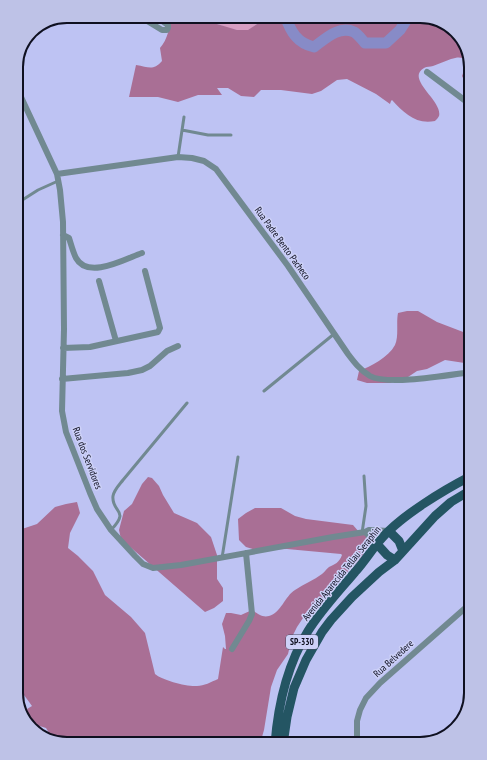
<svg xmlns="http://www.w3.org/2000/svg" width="487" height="760" viewBox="0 0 487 760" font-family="'PT Sans Narrow',sans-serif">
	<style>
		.green { fill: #d79ec3 }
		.forest { fill: #a96f95 }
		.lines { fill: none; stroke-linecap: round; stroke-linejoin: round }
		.river { stroke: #878bc7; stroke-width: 11 }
		.lane { stroke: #718991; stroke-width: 3 }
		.street { stroke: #718991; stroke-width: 6 }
		.primary { stroke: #245563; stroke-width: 9 }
		.labels { text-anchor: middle; stroke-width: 3; stroke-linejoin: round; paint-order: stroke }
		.shield { fill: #cdd1f8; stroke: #484a61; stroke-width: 1 }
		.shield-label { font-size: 9px; font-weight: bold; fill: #0f1020 }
		.street-label { font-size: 10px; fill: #0f1020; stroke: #cdd1f8 }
		.rim { fill: none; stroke: #0f1020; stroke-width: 2 }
	</style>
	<rect width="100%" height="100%" fill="#bec3f3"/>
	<path class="green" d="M202,16h53l2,8c-3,2 -6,5 -8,6 -11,4 -38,-8 -47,-14z"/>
	<path class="forest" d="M172,16h30l15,8 20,6h11l9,-6 -2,-8h168l25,8 18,20 5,23v13h-7l-2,-4 5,-14c-5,-6 -9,-5 -16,-3 -6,2 -12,5 -18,7 -3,1 -6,0 -9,2 -19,11 19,33 15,48 -1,2 -3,4 -4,5 -19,4 -31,-8 -43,-21l-1,1 -1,3 -14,-10 -29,-15 -10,1 -16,11 -9,3 -31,-4h-20l-7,7 -13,-1 -13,-8h-11l5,7h-24l-20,7 -20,-5h-29l7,-32c13,2 17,6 26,-4l-2,-13c8,-9 9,-20 12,-32z
		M407,311h11l19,11 34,13v29l-26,-4 -18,9 -10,2 -9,6 -18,6h-23l-10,-3 2,-9c12,-5 29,-13 36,-26 4,-9 1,-22 3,-32z
		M148,477l4,1 7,8 4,9 11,18 23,10 14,14 6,18v24l6,9v13l-9,7 -9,4 -84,-73 -2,-9 5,-19 8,-7 10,-20z
		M77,502l3,11 -10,20 -2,15 10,8 15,15 12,24 26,22 14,16 10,41c7,6 32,13 42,12 7,0 14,-4 21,-7l5,-32 2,2h1l-1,-13 -3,-12 4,-11h5l10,2 11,-5c5,3 10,8 17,6 12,-3 16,-20 26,-26 9,-6 19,-10 27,-16 3,-2 4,-5 7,-7 6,-3 10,-4 13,-12l-1,-1 -54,-5 -31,1 -10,-3 -7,-7 -1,-21 8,-6 9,-5h26l14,8 11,3 47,6 6,7 5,-1c5,11 3,17 -3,27l-58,60 -6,9 -5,10 -4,17 -11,16 -6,17 -7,43 -4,14h-196l-10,-3 -8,-13 -19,-6 -2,-2 2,-11 5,-3 -16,-22v-153l21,-7 18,-17 11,-3z"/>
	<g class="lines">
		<path class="river" d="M285,16c6,16 12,27 29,31 11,-8 25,-22 40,-15 4,2 8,8 11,11h21l14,-13 9,-14"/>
		<path class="lane" d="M182,130l26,5h23
			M178,157l6,-40
			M16,204l22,-14 20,-9
			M264,391l70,-57
			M111,530c20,-21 0,-17 2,-34 1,-6 7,-12 10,-16l64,-77
			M362,533l4,-27 -2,-30
			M222,558l16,-101"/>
		<path class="street" d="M139,16l23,14h5l1,-2v-3l-13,-9
			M427,72l44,33
			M16,76l5,21 36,77 3,16 3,32 1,107 -2,82 4,21 24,61 7,16 14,21 24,26 8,8 10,4 28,-3 152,-28 32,-5 4,-2 20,1
			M57,174l121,-17 14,1 12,3 12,8 72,97 60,88c6,8 12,16 22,22 18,10 78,-1 101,-4
			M63,235l6,3c2,6 4,14 7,20 12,22 49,1 66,-5
			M99,281l17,60
			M63,348l27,-1 68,-15 2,-4 -15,-57
			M62,379l66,-6 14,-3 8,-4 17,-15 11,-5
			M365,532l12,12
			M232,649l17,-28 3,-7 -6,-61
			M357,744v-23l3,-11 6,-12 14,-15 91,-80"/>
		<path class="primary" d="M389,531l10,10 4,10
			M377,544l10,11 8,5
			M275,744c3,-39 12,-79 33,-113 13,-21 31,-40 47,-59 10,-11 17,-23 27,-34 20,-23 62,-48 89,-62
			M283,744l4,-27 7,-29 12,-28 16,-28 9,-12 21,-23 27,-25 16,-12 40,-44 16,-14 20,-12"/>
	</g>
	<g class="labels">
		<rect class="shield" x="286" y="635" width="32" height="14" rx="3"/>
		<g class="shield-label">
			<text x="302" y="645">SP-330</text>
		</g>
		<g class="street-label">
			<text transform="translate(283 243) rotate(54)" y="4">Rua Padre Bento Pacheco</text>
			<text transform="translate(88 458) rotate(69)" y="4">Rua dos Servidores</text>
			<text transform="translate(341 573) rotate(-51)" y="4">Avenida Aparecida Tellau Seraphin</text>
			<text transform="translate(393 658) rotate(-42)" y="4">Rua Belvedere</text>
		</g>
	</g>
	<path d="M0 0H487V760H0ZM67 23H420A44 44 0 0 1 464 67V693A44 44 0 0 1 420 737H67A44 44 0 0 1 23 693V67A44 44 0 0 1 67 23Z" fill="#bec2e7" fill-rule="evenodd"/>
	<path class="rim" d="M67 23H420A44 44 0 0 1 464 67V693A44 44 0 0 1 420 737H67A44 44 0 0 1 23 693V67A44 44 0 0 1 67 23Z"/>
</svg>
